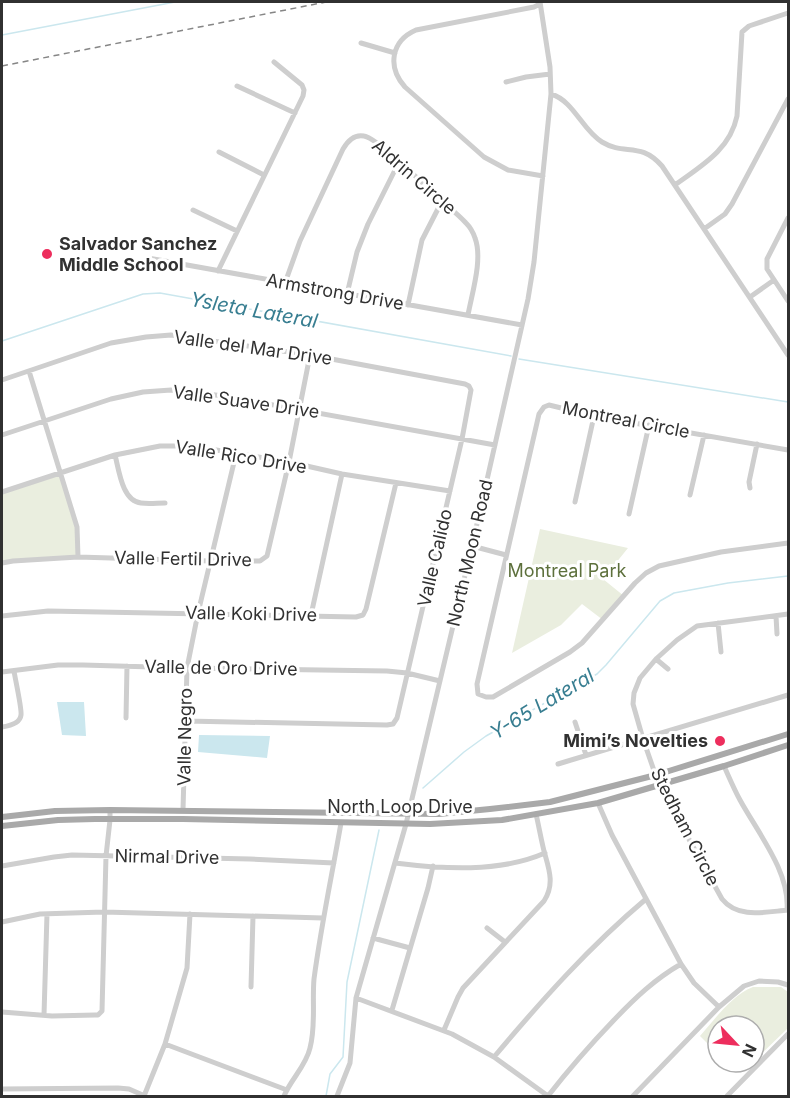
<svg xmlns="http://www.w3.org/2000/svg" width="790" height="1098" viewBox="0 0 790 1098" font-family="Inter,sans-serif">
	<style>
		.green { fill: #eaeedf }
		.water { fill: #cbe7ee }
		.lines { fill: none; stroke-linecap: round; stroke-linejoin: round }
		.stream { stroke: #cbe7ee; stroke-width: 1.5 }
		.minor { stroke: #cecece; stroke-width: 5 }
		.major { stroke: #a9a9a9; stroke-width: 6 }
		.rail { stroke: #868686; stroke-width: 1.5; stroke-dasharray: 6 4.5; stroke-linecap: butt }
		.poi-dot { fill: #ed2e5d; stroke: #fff; stroke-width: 2 }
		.labels { text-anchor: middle; stroke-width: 6; stroke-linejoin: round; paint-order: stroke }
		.street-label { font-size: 18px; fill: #313131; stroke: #fff }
		.poi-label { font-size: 18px; font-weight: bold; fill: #313131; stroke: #fff; text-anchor: start }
		.park-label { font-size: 18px; fill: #5d703c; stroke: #fff }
		.water-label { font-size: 20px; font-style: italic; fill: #387e91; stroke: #fff }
	</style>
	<rect width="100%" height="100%" fill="#fff"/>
	<path class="green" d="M61,473l16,54 1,30 -76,6v-71z
		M540,529l88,19 -25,31 21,17 -21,24 -21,-16 -21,21 -49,28z
		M753,987h28l7,5v36l-34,33v-35h-36v28l-18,-18c15,-17 32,-41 53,-49z"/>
	<path class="water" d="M57,702h27l2,34 -24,-1z
		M199,735l71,1 -3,22 -69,-6z"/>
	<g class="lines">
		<path class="stream" d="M2,35l173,-33
			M2,341l141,-47 17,-1 351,63
			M519,359l269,43
			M423,788l41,-36 22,-16 111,-62 9,-9 54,-64 14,-8 54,-10 60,-7
			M326,1096l4,-22 13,-17 4,-75 32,-152"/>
		<path class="minor" d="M540,4l-6,3 -118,23c-25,11 -29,37 -11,57l79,70 24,13 35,6
			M361,43l34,10
			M506,82l20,-5 24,-3
			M237,86l58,27
			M551,94c23,7 31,36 51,48 23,14 38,-1 60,24l126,189
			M219,152l45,23
			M675,185c26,-19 55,-35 62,-69l5,-84 7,-6 39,-13
			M193,210l44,21
			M788,218l-21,41v10l21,32
			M704,229l21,-15 7,-10 56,-105
			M148,258l374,67
			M218,271l85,-175 1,-6 -2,-5 -28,-23
			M285,283l15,-42 43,-92c4,-7 11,-15 21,-13 13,2 62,50 74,62 9,8 19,15 28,25 4,4 7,9 9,15 8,21 -3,55 -7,77
			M347,294l10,-42 11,-28 31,-62
			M750,297l24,-17
			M408,305l14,-65 20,-39
			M29,371l48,156 1,30
			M2,380l109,-37 35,-6 25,-2 139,20 155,29 4,2 2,4 -9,49 -65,279 -4,6 -6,1 -201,-4
			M2,435l109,-36 32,-7 28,-2 53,6 271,49
			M788,450l-194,-34 -45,-11 -5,2 -5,7 -62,270 1,10 8,3h7l77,-45 12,-9 53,-60 11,-10 13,-7 62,-14 67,-9
			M115,455c4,15 7,46 26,48 8,1 16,0 24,0
			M750,488l-1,-6 8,-38
			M2,492l113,-37 45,-9h20l24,2 85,14 53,12 108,17
			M690,495l14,-60
			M575,502l19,-86
			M629,514l20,-89
			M472,546l34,9
			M2,563l11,-2 65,-4 132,4h50l7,-5 22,-94 21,-107
			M788,614l-91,12 -20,14 -21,19 -16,19 -6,15 -1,11 10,35 16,46 63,114c16,20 43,13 66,11
			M311,615l31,-141
			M2,616l46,-5 308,6 7,-2 3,-6 30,-126
			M776,616l1,18
			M718,623l3,29
			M656,659l12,10
			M2,672l56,-7h25l104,3 200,3 20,2 33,8
			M126,718l1,-52
			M575,722l11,33
			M2,727c7,-1 18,-3 19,-12 1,-6 -6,-37 -7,-44
			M558,764l230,-69
			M724,766c5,11 10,23 16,34 18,33 50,72 47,110
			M598,803l14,32 69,129 13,19 25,24
			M183,810l4,-142 11,-55 38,-159
			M395,863c48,6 104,10 150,-10
			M2,866l52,-9 18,-2 178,4 84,4
			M2,922l38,-8 64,-2 219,6
			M487,928l18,14
			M373,938l37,10
			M251,987l2,-71
			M356,998l96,36 42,23 54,39
			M392,1010l36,-122 5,-22
			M2,1012l50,4 43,-1h3l4,-4 4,-155 4,-36v-10
			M44,1015l3,-101
			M444,1030l14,-33 5,-9 81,-87c11,-17 5,-32 0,-50 -3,-12 -5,-24 -8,-37
			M165,1044l122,46
			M494,1057c47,-56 96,-111 152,-158
			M2,1089l116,-1 11,1 16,7
			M144,1096l21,-52 22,-76 3,-54
			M284,1096c7,-17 22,-30 26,-48 6,-22 2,-47 4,-69 7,-53 18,-104 27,-156
			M337,1096l13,-33 6,-65 50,-174 66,-278 56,-247 6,-37 17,-168 -1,-27 -10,-65
			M548,1096c21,-27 43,-52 66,-76 21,-22 41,-41 67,-56
			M633,1096l86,-89 25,-21 15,-5 19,1 10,3
			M727,1096l61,-62"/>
		<path class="major" d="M2,817l53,-6 55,-1 329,4 51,-5 60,-7 106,-27 132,-41
			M2,826l56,-6 37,-1h88l247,5 72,-4 96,-17 126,-37 64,-21"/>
		<path class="rail" d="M2,66l324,-64"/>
	</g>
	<g class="poi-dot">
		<circle cx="47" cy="254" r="6"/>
		<circle cx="720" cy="741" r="6"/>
	</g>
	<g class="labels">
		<g class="street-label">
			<text transform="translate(414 177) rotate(41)" y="6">Aldrin Circle</text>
			<text transform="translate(335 292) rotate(10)" y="6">Armstrong Drive</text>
			<text transform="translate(253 348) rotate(8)" y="6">Valle del Mar Drive</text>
			<text transform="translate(246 402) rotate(8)" y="6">Valle Suave Drive</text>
			<text transform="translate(626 420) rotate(11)" y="6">Montreal Circle</text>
			<text transform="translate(241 457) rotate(9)" y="6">Valle Rico Drive</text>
			<text transform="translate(470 553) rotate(-77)" y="6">North Moon Road</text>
			<text transform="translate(435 558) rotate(-77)" y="6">Valle Calido</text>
			<text transform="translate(183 559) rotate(1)" y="6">Valle Fertil Drive</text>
			<text transform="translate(251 614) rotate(1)" y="6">Valle Koki Drive</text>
			<text transform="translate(221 668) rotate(1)" y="6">Valle de Oro Drive</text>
			<text transform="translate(185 737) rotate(-89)" y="6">Valle Negro</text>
			<text x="400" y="813">North Loop Drive</text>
			<text transform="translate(685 827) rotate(63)" y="6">Stedham Circle</text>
			<text transform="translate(167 857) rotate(1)" y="6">Nirmal Drive</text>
		</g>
		<g class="poi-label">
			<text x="59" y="250">Salvador Sanchez<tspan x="59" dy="21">Middle School</tspan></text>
			<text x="708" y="747" text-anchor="end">Mimi’s Novelties</text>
		</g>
		<g class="park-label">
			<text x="567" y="577">Montreal Park</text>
		</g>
		<g class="water-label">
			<text transform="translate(254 310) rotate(10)" y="7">Ysleta Lateral</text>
			<text transform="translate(542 704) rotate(-31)" y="7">Y-65 Lateral</text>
		</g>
	</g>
	<rect width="790" height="1098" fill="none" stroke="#313131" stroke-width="6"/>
	<g transform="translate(736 1044) rotate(116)"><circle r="28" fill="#ffffff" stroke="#adadad" stroke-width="1.5"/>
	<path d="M0-4.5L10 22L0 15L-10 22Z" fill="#ed2e5d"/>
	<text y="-9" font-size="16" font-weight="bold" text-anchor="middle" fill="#313131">N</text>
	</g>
</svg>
